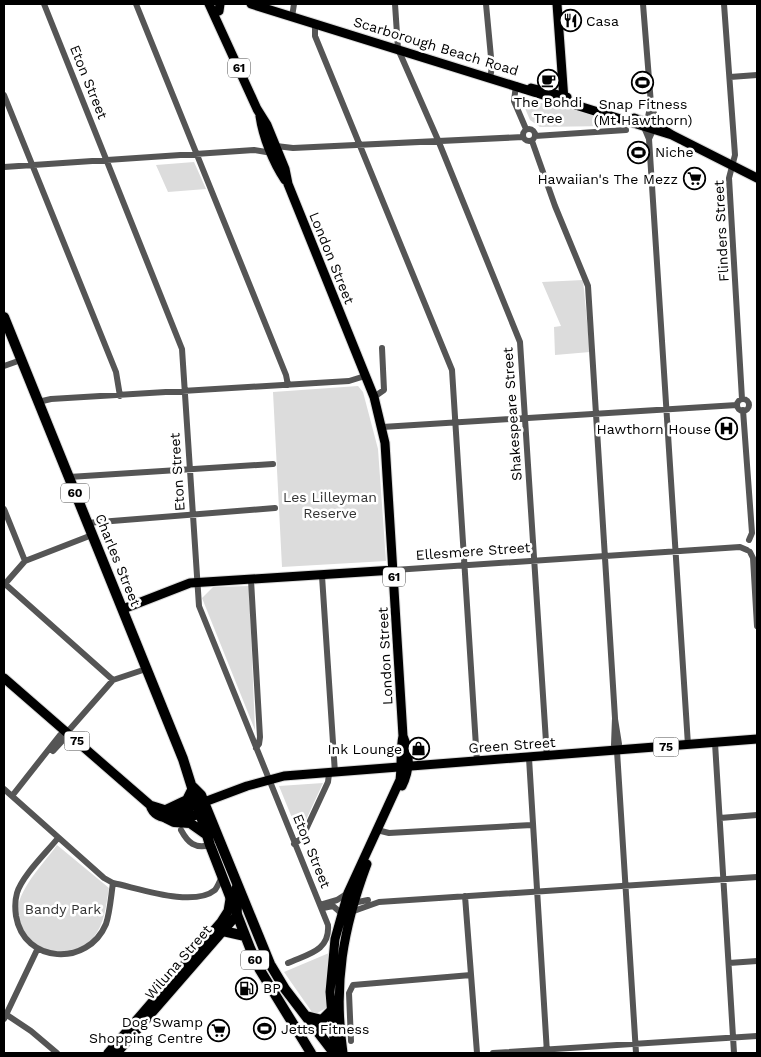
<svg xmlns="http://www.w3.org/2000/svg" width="761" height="1057" viewBox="0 0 761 1057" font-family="'Work Sans',sans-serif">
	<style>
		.green { fill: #dcdcdc }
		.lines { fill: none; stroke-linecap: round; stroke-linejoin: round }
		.major-casing { stroke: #dbdbdb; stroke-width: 11 }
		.highway-casing { stroke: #dbdbdb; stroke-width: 12 }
		.minor { stroke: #555; stroke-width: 6 }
		.major { stroke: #000; stroke-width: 9 }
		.highway { stroke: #000; stroke-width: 10 }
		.labels { text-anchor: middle; stroke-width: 5; stroke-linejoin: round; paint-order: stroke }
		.shield { fill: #fff; stroke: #4c4c4c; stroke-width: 1 }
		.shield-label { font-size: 12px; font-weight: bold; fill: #000 }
		.poi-label { font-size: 14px; fill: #000; stroke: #fff; text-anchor: start }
		.street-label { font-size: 14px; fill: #000; stroke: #fff }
		.park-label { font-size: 14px; fill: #333; stroke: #fff }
	</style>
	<rect width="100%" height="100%" fill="#fff"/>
	<path class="green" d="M521,99l55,11 34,10 -2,6 -68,1 -10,-7z
		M194,162l12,27 -38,3 -12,-27z
		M583,280l7,72 -35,3 -1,-28 7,-1 -19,-44z
		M358,386l5,6 15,57 8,112 -104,6 -9,-175z
		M249,586l6,144 -53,-132 11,-11z
		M323,783l-24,52 -20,-49z
		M57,845l52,43c-3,17 -4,36 -16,50 -10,14 -38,18 -53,11 -13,-6 -25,-30 -22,-43 5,-22 26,-43 39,-61z
		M329,953l-3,55 -12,7 -30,-43z"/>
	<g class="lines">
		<defs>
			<path id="major" d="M209,4l48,105 10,16 18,44 3,15 86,213 11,46 18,293c-3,14 -1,29 -3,44l-52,113 -13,46 -5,53 5,61
				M251,4l421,131
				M557,4l7,96
				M219,11l1,-7
				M531,88l36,9
				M260,116c3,21 13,46 25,64
				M634,118l27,10 11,7 85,43
				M123,609l67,-26 204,-13
				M4,678l146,127c6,21 41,13 55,7
				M402,786c8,-16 8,-33 1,-50
				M150,805l16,5h17l64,-24 37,-10 473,-37
				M108,1053l113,-131 7,-11 2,-12
				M117,1053l120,-138 1,-17 -2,-10
				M343,1053c-10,-68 0,-125 24,-189"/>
			<path id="highway" d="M4,317l179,442 27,86 40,103 10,22 51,83
				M193,787l8,8 69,169 15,25 49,64
				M166,810l21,-10 6,-12
				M166,818l8,4 16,1 17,12
				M223,931l22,5
				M306,1016l16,4 8,-8"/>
		</defs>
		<use href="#major" class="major-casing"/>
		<use href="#highway" class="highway-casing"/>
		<path class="minor" d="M44,4l138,345 17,257 129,319c2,26 -20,29 -40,38
			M136,4l150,371 2,10
			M395,4l3,45 40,91 82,202 27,415
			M486,4l6,64 -2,9
			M643,4l8,100 7,22
			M724,4l11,151 -6,23 13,221
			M292,17l2,-13
			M315,24v12l137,334 25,392
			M730,77l27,-2
			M516,85l-2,16 12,28
			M4,95l112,277 4,24
			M644,127l5,12 39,606
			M523 135a6 6 0 1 1 12 0a6 6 0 1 1-12 0Z
			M535,136l91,-6
			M649,139l4,-9 -6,-8 3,-15
			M532,141l23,65 33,80 27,432 -1,27 3,6 19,302
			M276,146l17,2 230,-11
			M4,167l250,-17 18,3
			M4,366l17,-6
			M374,397l10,-7 -2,-42
			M737 405a6 6 0 1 1 12 0a6 6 0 1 1-12 0Z
			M38,402l13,-3 298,-18 16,-5
			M743,410l9,123 -3,7
			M382,427l355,-22
			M69,477l204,-13
			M4,509l21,52
			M87,523l188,-15
			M750,552l3,6 4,68
			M394,570l346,-23 7,3
			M322,576l13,197
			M251,580l9,157 -1,7 -3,4
			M4,583l109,97
			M4,585l21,-24 67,-26
			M615,719l4,25 -2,7
			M715,743l19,310
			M53,751l11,-12 2,-7
			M529,758l18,295
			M4,789l100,89 9,5c25,5 80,25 102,7 3,-4 5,-9 7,-14
			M12,796l48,-61 10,-6 43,-49 33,-11
			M720,818l37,-3
			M181,830c7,13 14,19 29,15
			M377,830l12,3 143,-8
			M58,838c-12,15 -36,38 -41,55 -2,7 -2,16 -1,23 8,48 72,51 90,8 4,-12 5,-28 7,-41
			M294,844l8,-6 26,-56 1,-8
			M465,896l12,157
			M353,903l15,-3
			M320,905l17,-5 11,-7
			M323,908l10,-2 8,7
			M351,912l28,-10 378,-25
			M729,963l28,-2
			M4,1013l27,18 26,22
			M4,1019l33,-69
			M351,1041l-2,-48 4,-8 118,-10
			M493,1053l264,-17"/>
		<use href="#major" class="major"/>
		<use href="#highway" class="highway"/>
	</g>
	<defs>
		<symbol id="restaurant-ring" viewBox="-11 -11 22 22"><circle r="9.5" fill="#fff" stroke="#000" stroke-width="1.5"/><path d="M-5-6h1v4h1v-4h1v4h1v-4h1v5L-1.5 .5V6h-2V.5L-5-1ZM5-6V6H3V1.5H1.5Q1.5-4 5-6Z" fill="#000"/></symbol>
		<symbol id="cafe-ring" viewBox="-11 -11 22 22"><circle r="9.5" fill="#fff" stroke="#000" stroke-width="1.5"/><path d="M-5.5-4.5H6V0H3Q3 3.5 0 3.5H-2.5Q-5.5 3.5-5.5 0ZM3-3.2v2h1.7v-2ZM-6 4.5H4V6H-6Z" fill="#000"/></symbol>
		<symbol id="stadium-ring" viewBox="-11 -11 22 22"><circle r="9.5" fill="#fff" stroke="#000" stroke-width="1.5"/><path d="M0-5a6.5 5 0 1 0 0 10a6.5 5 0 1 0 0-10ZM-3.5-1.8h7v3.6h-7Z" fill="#000"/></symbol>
		<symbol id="supermarket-ring" viewBox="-11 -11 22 22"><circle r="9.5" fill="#fff" stroke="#000" stroke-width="1.5"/><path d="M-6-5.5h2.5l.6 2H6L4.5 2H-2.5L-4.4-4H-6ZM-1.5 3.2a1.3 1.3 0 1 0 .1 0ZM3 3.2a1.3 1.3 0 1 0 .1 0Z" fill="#000"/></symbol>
		<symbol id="hospital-ring" viewBox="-11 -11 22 22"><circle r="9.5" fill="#fff" stroke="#000" stroke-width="1.5"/><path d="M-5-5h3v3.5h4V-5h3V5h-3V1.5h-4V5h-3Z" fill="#000"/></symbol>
		<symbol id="shop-ring" viewBox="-11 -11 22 22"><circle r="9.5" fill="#fff" stroke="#000" stroke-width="1.5"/><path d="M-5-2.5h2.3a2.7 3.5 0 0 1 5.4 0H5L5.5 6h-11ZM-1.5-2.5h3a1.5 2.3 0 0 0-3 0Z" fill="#000"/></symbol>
		<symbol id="fuel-ring" viewBox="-11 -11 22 22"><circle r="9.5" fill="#fff" stroke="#000" stroke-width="1.5"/><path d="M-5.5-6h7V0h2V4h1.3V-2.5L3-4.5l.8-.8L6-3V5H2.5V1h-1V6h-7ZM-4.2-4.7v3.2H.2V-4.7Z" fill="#000"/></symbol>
	</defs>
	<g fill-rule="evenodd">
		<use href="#restaurant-ring" x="558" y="8" width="25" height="25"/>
		<use href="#cafe-ring" x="536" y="68" width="25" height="25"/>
		<use href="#stadium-ring" x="630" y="70" width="25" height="25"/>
		<use href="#stadium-ring" x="626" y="140" width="25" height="25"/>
		<use href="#supermarket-ring" x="682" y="166" width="25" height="25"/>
		<use href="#hospital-ring" x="714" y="416" width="25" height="25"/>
		<use href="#shop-ring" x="406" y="736" width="25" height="25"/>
		<use href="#fuel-ring" x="234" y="976" width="25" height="25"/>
		<use href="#stadium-ring" x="252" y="1016" width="25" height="25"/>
		<use href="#supermarket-ring" x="206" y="1018" width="25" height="25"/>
	</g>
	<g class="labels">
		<g class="shield">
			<rect x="228" y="58.5" width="22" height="19" rx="4"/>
			<rect x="61" y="483.5" width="28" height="19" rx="4"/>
			<rect x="383" y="567.5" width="22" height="19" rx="4"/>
			<rect x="64.5" y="731.5" width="25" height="19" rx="4"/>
			<rect x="653.5" y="737.5" width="25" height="19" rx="4"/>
			<rect x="241" y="950.5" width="28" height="19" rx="4"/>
		</g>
		<g class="shield-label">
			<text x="239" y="72">61</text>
			<text x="75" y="497">60</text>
			<text x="394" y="581">61</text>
			<text x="77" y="745">75</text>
			<text x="666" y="751">75</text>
			<text x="255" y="964">60</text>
		</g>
		<g class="poi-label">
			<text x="586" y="26">Casa</text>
			<text x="548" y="107" text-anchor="middle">The Bohdi<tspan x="548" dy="16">Tree</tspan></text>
			<text x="643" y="109" text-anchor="middle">Snap Fitness<tspan x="643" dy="16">(Mt Hawthorn)</tspan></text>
			<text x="655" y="157">Niche</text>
			<text x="678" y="184" text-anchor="end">Hawaiian's The Mezz</text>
			<text x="711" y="434" text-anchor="end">Hawthorn House</text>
			<text x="402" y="754" text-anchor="end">Ink Lounge</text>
			<text x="263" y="993">BP</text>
			<text x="203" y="1027" text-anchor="end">Dog Swamp<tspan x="203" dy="16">Shopping Centre</tspan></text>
			<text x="281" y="1034">Jetts Fitness</text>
		</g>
		<g class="street-label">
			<text transform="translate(436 46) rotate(17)" y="5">Scarborough Beach Road</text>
			<text transform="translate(89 82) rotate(68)" y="5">Eton Street</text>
			<text transform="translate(721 231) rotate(-93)" y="5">Flinders Street</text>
			<text transform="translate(332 258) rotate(68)" y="5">London Street</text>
			<text transform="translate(512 414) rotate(-94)" y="5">Shakespeare Street</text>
			<text transform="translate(177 472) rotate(-94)" y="5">Eton Street</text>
			<text transform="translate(473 551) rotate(-4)" y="5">Ellesmere Street</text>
			<text transform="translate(118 560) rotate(68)" y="5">Charles Street</text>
			<text transform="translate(385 656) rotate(-93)" y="5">London Street</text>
			<text transform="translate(512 745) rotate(-4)" y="5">Green Street</text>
			<text transform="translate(312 851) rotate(68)" y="5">Eton Street</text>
			<text transform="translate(178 962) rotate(-49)" y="5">Wiluna Street</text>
		</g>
		<g class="park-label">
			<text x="330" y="502">Les Lilleyman<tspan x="330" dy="16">Reserve</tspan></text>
			<text x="63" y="914">Bandy Park</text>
		</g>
	</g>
	<rect width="761" height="1057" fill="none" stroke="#000000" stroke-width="10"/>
</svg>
